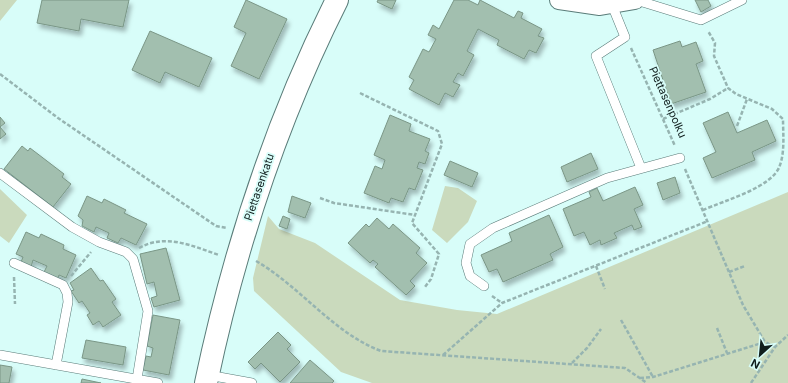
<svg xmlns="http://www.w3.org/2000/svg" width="788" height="383" viewBox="0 0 788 383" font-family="Inter,sans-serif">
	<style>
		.green { fill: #cadabd }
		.building { fill: #a2bfaf; stroke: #7a9686; filter: url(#shadow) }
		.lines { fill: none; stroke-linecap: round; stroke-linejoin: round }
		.lane-casing { stroke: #5a7c79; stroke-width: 10 }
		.street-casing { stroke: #5a7c79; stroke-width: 20 }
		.secondary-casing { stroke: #5a7c79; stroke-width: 24 }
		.path { stroke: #96b4b1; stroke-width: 2.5; stroke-dasharray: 4 2; stroke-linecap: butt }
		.lane { stroke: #fff; stroke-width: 9 }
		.street { stroke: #fff; stroke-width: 18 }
		.secondary { stroke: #fff; stroke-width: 22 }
		.labels { text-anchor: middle; stroke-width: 3.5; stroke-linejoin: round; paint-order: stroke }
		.street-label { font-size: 11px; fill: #101e1d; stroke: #d8fdf9 }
	</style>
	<defs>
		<filter id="shadow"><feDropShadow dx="2.5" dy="4.5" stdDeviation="2" flood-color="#0004"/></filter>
	</defs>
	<rect width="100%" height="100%" fill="#d8fdf9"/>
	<path class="green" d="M0,0h17l-17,21z
		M445,186l13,2 19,13 -9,21 -21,21 -15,-13z
		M0,189l27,26 -18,28 -9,-7z
		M788,192v191h-416l-31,-11 -87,-81 -1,-13 15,-62 11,13 36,14 85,57 57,10 40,4z"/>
	<path class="building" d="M42,0h87l-6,27 -42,-8 -2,12 -42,-8z
		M246,0l41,19 -28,60 -28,-13 15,-33 -12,-6z
		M378,0h18l-4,9 -15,-7z
		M454,0h14l10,5 2,-5 34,18 4,-7 5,2 -2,5 21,11 -4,7 6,2 -8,15 -7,-3 -5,9 -27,-14 2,-5 -21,-11 -11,22 7,4 -11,21 -5,-3 -5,9 7,3 -7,12 -8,-4 -6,12 -30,-16 5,-9 -5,-3 14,-28 6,3 7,-13 -8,-4 5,-10 6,4z
		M695,0h13l3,6 -10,6z
		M150,31l62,27 -13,29 -34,-15 -5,11 -28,-13z
		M680,41l2,6 14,-5 7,19 -7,3 10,28 -35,12 -18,-54z
		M728,112l9,21 30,-13 9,21 -24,11 3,8 -43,18 -9,-20 13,-6 -13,-29z
		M390,115l21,9 -2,7 21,8 -5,12 4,2 -4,11 -6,-2 -2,6 6,2 -8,20 -6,-2 -6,14 -12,-4 -2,5 -25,-10 11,-27 7,3 3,-9 -11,-5z
		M0,117l5,6 -5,4 6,7 -6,5z
		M22,146l6,5 2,-3 34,26 -2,3 9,7 -18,23 -49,-38z
		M591,153l7,16 -31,13 -6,-15z
		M450,161l28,12 -6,14 -28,-12z
		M675,177l5,16 -17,7 -6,-17z
		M635,187l8,18 -9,4 8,18 -8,3 -2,-5 -18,8 3,5 -16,7 -1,-5 -10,5 -6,-13 -10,4 -11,-27 28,-12 -2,-5 8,-4 6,13z
		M87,196l15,7 2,-4 22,11 -2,3 23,11 -11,21 -15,-7 -3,5 -11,-5 2,-5 -13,-6 -2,5 -12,-6 1,-6 -5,-4z
		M292,196l19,7 -6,15 -17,-6z
		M549,215l14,32 -13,7 3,6 -50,22 -6,-13 -8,3 -8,-17 31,-14 -3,-8z
		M283,216l7,3 -3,10 -8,-3z
		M377,218l12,11 4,-5 27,24 -4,5 11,10 -17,18 5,5 -9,9 -31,-28 3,-3 -5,-4 -3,3 -22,-20 18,-19 3,3z
		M26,232l13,6 2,-4 23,11 -1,4 13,6 -10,23 -7,-3 -2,5 -14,-6 4,-8 -14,-6 -2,7 -10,-5 2,-5 -7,-3z
		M166,248l14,52 -26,7 -3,-9 6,-2 -3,-14 -7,2 -7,-30z
		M91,268l9,13 3,-1 13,19 -4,3 9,13 -18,12 -4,-6 -6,4 -6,-10 3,-2 -8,-12 -3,2 -8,-12 3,-1 -4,-7z
		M153,315l27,5 -11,55 -26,-5 3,-14 5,1 2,-9 -6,-2z
		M278,332l13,13 -4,4 13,13 -20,20 -19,-19 -6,6 -7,-7z
		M86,340l40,7 -3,18 -41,-7z
		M310,360l24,21 -2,2h-42z
		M0,365l12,2 -3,16h-9z
		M82,379l19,4h-20z"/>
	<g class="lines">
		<defs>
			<path id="lane" d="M636,0l65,20 41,-20
				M612,5l13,32 -29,19 45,112
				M0,173l72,54 27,15 27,10 7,7 15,52 -11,68
				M14,263l49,22 4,8 1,9 -12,63
				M484,286l-14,-10 -4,-13 4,-19 23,-16 114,-50 73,-20
				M0,355l158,28
				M208,375l44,8"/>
			<path id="street" d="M559,0l41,6 35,-6"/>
			<path id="secondary" d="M206,383c28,-133 70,-262 131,-383"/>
		</defs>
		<use href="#lane" class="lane-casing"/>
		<use href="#street" class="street-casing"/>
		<use href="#secondary" class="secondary-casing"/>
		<path class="path" d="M631,48l44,98
			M0,74l58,44 158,108 11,2
			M360,93l78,38 4,13 -30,79 27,31 -8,25 -6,8
			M663,119l47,-20 18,-11
			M737,126l10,-27
			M685,169l58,136 22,37
			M320,198l14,5 81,12
			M703,210c20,-9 71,-23 77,-45 5,-14 3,-32 3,-46l-11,-10 -36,-15 -8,-6 -14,-32 1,-13 -7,-12
			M139,248c27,-15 53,-2 80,7
			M256,261c45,26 77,72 125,90l244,17 22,15
			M596,266l9,23
			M729,272l16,-6
			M71,276l20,-24
			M14,277l1,27
			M492,296l10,7
			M621,320l32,57
			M717,328l10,25
			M443,355l59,-52 206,-82
			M572,363l15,-15 14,-19
			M640,378l13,-1 112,-35 10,5
			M751,383l24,-36 13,-12"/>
		<use href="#lane" class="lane"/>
		<use href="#street" class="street"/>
		<use href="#secondary" class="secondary"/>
	</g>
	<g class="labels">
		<g class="street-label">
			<text transform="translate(668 102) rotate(66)" y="4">Piettasenpolku</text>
			<text transform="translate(259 187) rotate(-71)" y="4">Piettasenkatu</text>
		</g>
	</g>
	<g transform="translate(760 355) rotate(207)" stroke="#d8fdf9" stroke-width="3" paint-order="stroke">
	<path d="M0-3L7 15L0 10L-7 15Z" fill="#101e1d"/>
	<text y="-6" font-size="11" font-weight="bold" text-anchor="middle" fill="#101e1d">N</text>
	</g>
</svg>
